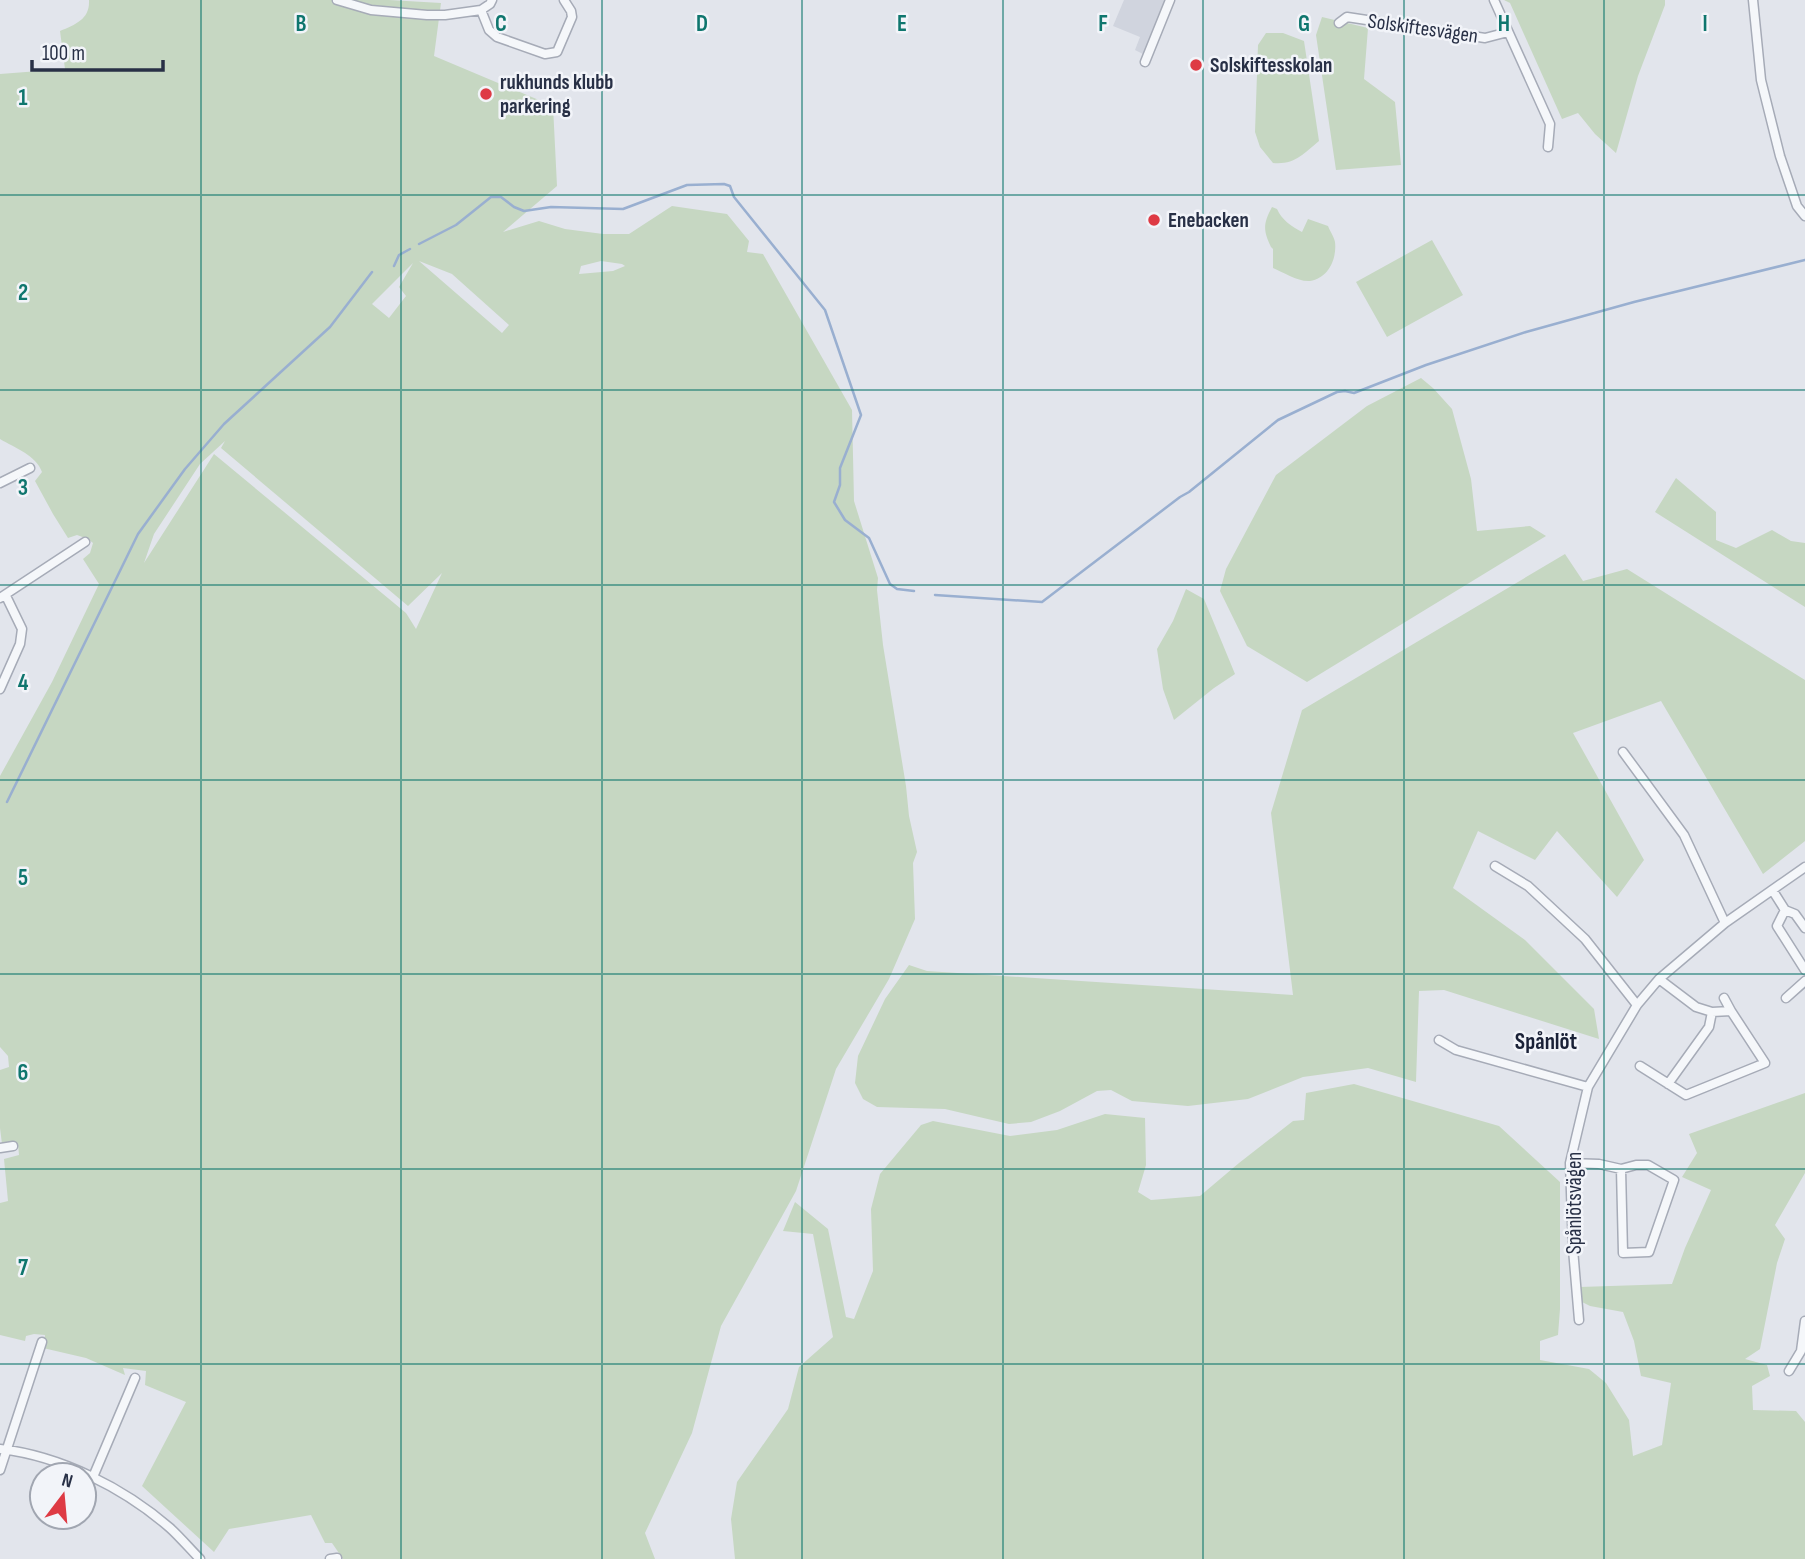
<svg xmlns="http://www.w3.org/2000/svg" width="1805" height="1559" viewBox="0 0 1805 1559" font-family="'Sofia Sans Condensed',sans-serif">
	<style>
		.built { fill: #d0d4de }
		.green { fill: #c6d7c2; fill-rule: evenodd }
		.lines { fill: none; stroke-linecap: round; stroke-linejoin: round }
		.stream { stroke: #99afd0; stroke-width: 2.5 }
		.street-casing { stroke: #a6abb7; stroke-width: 11 }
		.street { stroke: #f5f7fa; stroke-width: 8 }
		.grid { fill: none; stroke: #0f766e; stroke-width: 2; stroke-opacity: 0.55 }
		.poi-dot { fill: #de3a44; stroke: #f2f4f9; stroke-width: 2.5 }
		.labels { text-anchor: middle; stroke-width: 5; stroke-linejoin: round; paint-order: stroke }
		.street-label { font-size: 21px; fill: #283046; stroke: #f2f4f9 }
		.poi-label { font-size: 21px; font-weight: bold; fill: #283046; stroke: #f2f4f9; text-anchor: start }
		.neighbourhood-label { font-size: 23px; font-weight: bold; fill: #1a2137; stroke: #f2f4f9 }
		.grid-label { font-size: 23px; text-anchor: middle; font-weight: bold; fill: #0f766e; stroke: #f2f4f9; stroke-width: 5; stroke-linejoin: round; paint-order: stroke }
	</style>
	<rect width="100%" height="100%" fill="#e2e5ec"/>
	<path class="built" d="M1124,0h42l-23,54 -8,-4 5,-13 -27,-11z"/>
	<path class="green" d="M89,0h300l52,3 -7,53 119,50 4,80 -54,46 36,-11 26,8 38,5h26l43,-28 55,8 22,27 -2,11 16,2 89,156 2,91 24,77 -1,12 6,55 23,141 3,30 8,36 -4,11 2,56 -26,60 -53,90 -40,122 -75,135 -29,107 -47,100 10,26h-312l-11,-16h-7l-14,-28 -82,14 -15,23 -72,-66 44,-84 -41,-17 1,-14 -23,-3 2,7 -39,-17 -43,-10 2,-13 -11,-1 -8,2 -1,5 -25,-6v-132l8,-2 -4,-42 15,-4 -1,-11h-16l-2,-16v-58l9,-3 -1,-11 -8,-9v-271l52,-94 47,-98 -16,-25 7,-6 3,-10 -5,-4 -11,-4 -9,3 -15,-24 -18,-33 7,-9c-6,-17 -27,-24 -42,-33v-365l65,-5 -5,-38c16,-7 30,-12 29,-31zM419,261l33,13 57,51 -7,8zM601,261l21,3 3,2 -12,5 -34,3 2,-8zM413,263l-14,24 7,9 -17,22 -17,-14zM225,441l-4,7 187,158 34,-33 -26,56 -10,-16 -192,-159 -70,109 10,-29 46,-70z
		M1504,0h161v5l-27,71 -22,77 -21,-19 -17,-21 -16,6 -52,-116z
		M1322,17l46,11 -4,51 31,23 6,63 -65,5 -20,-135z
		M1266,33h17l21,8 15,100c-16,13 -24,24 -46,22l-13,-16 -5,-15 3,-87z
		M1272,207l5,2c5,11 14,17 25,23l6,-13 20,7c2,5 6,11 7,16 2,16 -6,36 -25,39 -12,1 -27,-9 -37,-13v-19l-2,-2c-8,-17 -8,-23 1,-40z
		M1432,240l31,55 -76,42 -31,-55z
		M1421,378l12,10 19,21 19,70 6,52 53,-5 16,10 -239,146 -60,-36 -27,-55 6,-22 50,-94 91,-69z
		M1676,478l40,34v28l20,8 36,-18 19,11 14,2v64l-150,-95z
		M1565,554l18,27 44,-12 178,111v161l-42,33 -102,-173 -88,32 71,127 -27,37 -60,-66 -22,29 -57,-29 -25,57 72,52 69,69 5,30 -155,-49 -25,1 -3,91 -48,-14 -65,9 -55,22 -60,7 -56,-5 -21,-11 -14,1 -37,20 -29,11 -22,2 -64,-15 -68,-2 -14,-8 -8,-16 3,-27 27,-57 24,-34 18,6 366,24 -22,-182 31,-103z
		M1186,589l18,10 31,75 -21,14 -40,32 -11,-31 -6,-40 16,-28z
		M1354,1084l145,42 61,56v127l-2,26 -18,6v19l49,9 17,14 23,37 4,36 29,-11 9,-62 -30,-7 -7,-35 -11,-29 -33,-6 -10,-5v-14l92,-3 13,-36 26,-58 -29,-13 15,-24 -8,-19 116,-41v80l-30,52 10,14 -8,24 -17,86 -15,10 22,6 3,11 -18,10 1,24 43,1 9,11v137h-1070l-4,-40 6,-37 51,-73 11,-42 34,-30 -20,-103 -30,-3 12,-29 33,27 18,88 8,2 19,-48 -2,-62 9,-35 41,-49 12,-4 77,15 47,-6 48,-16 40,4 1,47 -8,27 13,8 49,-4 39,-33 54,-42 11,-1 2,-27z"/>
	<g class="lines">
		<path class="stream" d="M419,244l37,-19 35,-28h10l13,10 10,4 27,-4 72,2 64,-24 37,-1 6,2 4,11 91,113 36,105 -21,53v17l-6,17 11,18 24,18 21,46 7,5 17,2
			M394,266l5,-11 11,-6
			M935,595l107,7 138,-105 9,-5 89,-72 59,-28 8,-1 9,2 72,-28 100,-33 108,-30 171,-42
			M7,802l131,-268 47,-65 39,-45 106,-97 42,-55"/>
		<defs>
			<path id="street" d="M337,0l34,10 56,5h18l36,-5 9,-6 2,-4
				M1494,0l56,124 -2,23
				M1753,0l8,80 19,76 17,50 8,10
				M481,10l8,20 8,7 48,17 12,-2 15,-35 -1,-6 -7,-11
				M1339,23l8,-6 138,21 23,-6
				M1145,62l25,-62
				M0,483l30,-15
				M0,598l85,-56
				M0,689l20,-45 2,-15 -16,-33
				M1623,752l61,83 41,88
				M1495,866l33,20 57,53 52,66
				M1773,891l12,19 10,4 10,14
				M1785,910l-8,16 28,44
				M1724,998l7,13
				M1786,998l19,-17
				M1439,1040l17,10 132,37
				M1640,1066l46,29 79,-32 -34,-52 -19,1 -16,-5 -37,-28
				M1668,1084l41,-57 3,-15
				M0,1148l13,-2
				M1570,1163l29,1 22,5 15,-4h12l26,15 -25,72 -26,1 -2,-84
				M1579,1320l-6,-71 -3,-86 18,-76 49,-82 22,-26 66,-56 80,-56
				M1789,1371l12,-20 4,-30
				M0,1449c61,7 124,39 170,79 10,9 20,21 30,31
				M0,1470l42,-128
				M93,1477l42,-99
				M330,1559l7,-1"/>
		</defs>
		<use href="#street" class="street-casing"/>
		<use href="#street" class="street"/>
	</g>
	<path class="grid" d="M201,0v1559M401,0v1559M602,0v1559M802,0v1559M1003,0v1559M1203,0v1559M1404,0v1559M1604,0v1559M0,195h1805M0,390h1805M0,585h1805M0,780h1805M0,974h1805M0,1169h1805M0,1364h1805"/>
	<g class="poi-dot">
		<circle cx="1196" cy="65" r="7"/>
		<circle cx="486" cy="94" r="7"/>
		<circle cx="1154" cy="220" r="7"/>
	</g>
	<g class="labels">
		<g class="street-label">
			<text transform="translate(1423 28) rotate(8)" y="7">Solskiftesvägen</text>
			<text transform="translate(1574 1203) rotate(-90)" y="7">Spånlötsvägen</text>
		</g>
		<g class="poi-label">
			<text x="1210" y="72">Solskiftesskolan</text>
			<text x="500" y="89">rukhunds klubb<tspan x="500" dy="24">parkering</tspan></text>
			<text x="1168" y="227">Enebacken</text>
		</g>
		<g class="neighbourhood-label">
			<text x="1546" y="1049">Spånlöt</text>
		</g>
	</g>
	<g class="grid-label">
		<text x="301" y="31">B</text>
		<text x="501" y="31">C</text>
		<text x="702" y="31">D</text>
		<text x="902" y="31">E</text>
		<text x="1103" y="31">F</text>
		<text x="1304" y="31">G</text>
		<text x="1504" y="31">H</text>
		<text x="1705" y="31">I</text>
		<text x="23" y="105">1</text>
		<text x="23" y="300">2</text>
		<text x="23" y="495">3</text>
		<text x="23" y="690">4</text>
		<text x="23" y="885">5</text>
		<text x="23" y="1080">6</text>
		<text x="23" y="1275">7</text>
	</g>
	<g transform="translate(63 1496) rotate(16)"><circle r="33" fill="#f2f4f9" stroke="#a1a6b1" stroke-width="2"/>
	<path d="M0-5L12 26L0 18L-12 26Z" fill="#de3a44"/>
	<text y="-10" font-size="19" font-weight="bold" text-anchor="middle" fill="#283046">N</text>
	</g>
	<path d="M32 60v10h131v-10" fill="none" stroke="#283046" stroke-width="3.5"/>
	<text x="42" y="60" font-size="21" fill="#283046" stroke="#f2f4f9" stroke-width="5" paint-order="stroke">100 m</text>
</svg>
